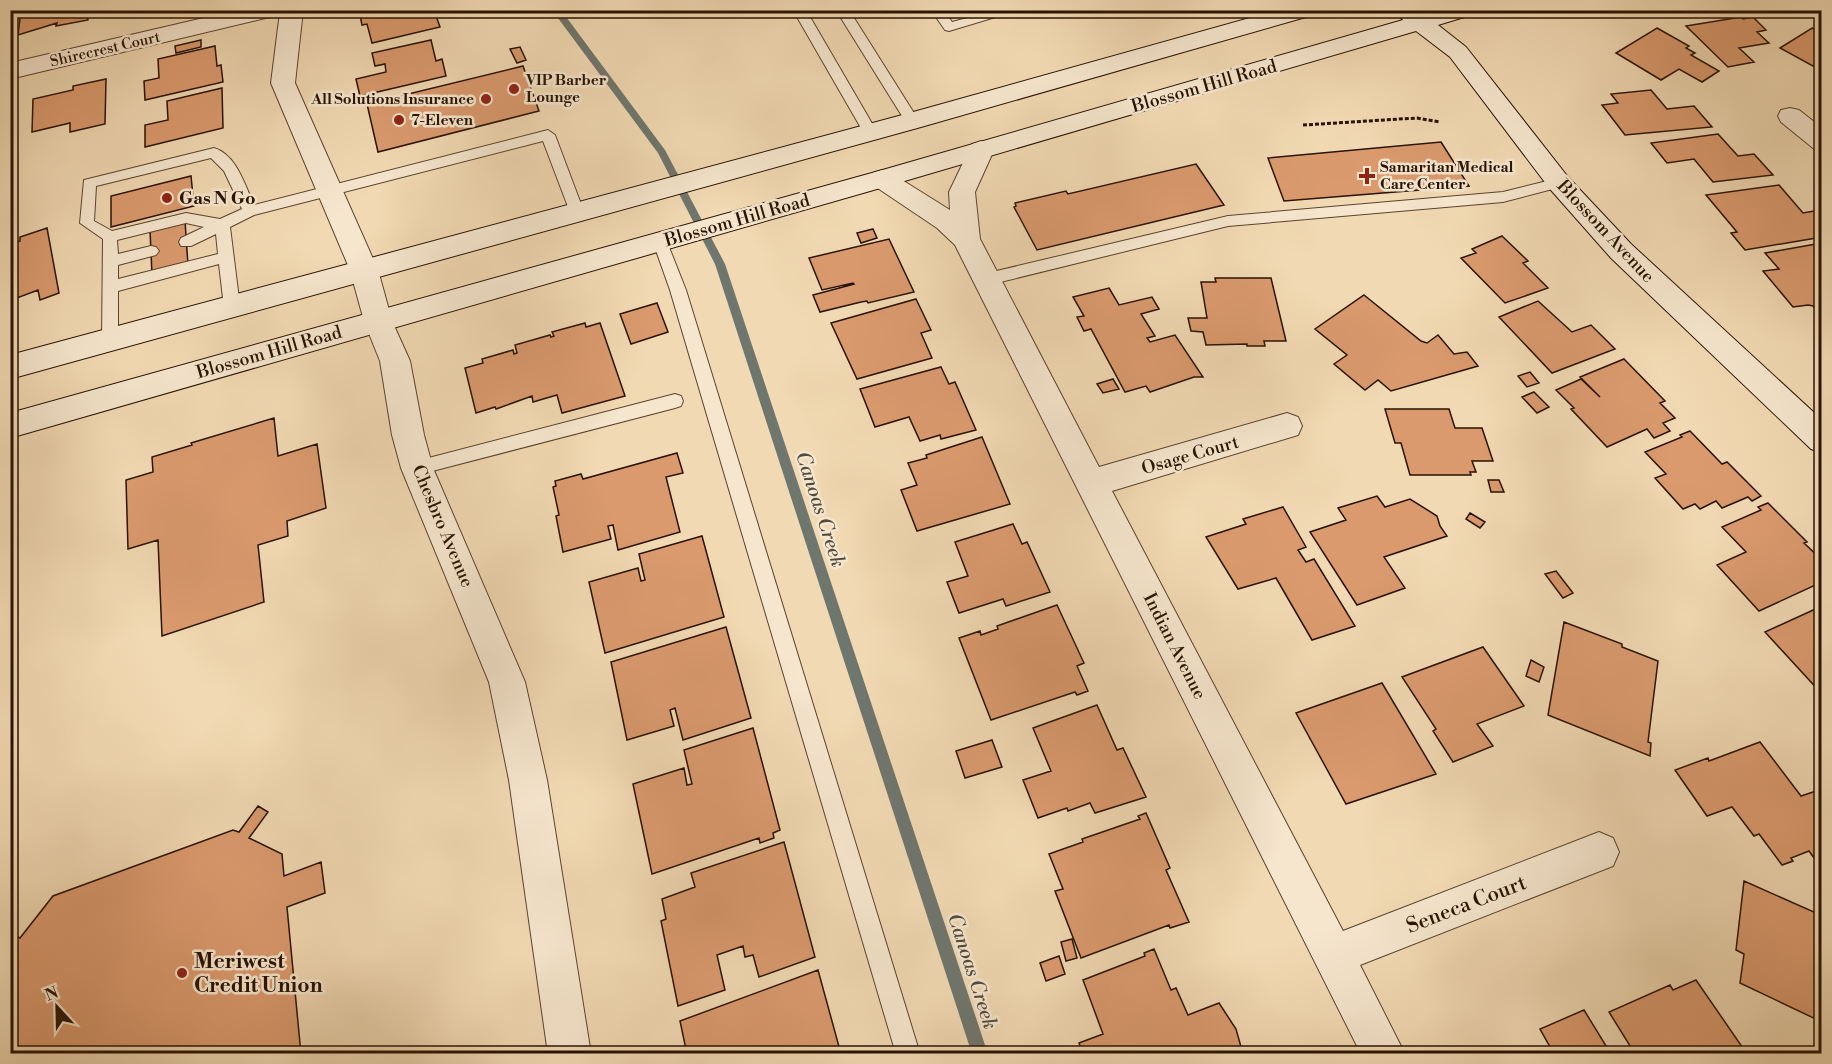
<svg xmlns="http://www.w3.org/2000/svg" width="1832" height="1064" viewBox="0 0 1832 1064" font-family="'Libre Bodoni',serif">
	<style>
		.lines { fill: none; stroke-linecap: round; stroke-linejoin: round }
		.stream { fill: #6f766e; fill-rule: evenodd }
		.building { fill: #da9a6e; stroke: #281202; stroke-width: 1.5 }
		.lane-casing { stroke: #5a442e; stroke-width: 2 }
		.street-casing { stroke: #5a442e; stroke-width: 2 }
		.secondary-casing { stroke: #281202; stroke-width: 2 }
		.path { stroke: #281202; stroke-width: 3; stroke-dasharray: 4 2; stroke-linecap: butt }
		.lane { fill: #f6e6ce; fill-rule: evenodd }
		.street { fill: #f6e6ce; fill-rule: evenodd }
		.secondary { fill: #f6e6ce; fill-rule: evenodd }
		.poi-dot { fill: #8f2418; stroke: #f6e6ce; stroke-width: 2 }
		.labels { text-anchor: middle; stroke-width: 5; stroke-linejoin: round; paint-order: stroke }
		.far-street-label { font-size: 15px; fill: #281202; stroke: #f6e6ce }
		.far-poi-label { font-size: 15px; font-weight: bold; fill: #281202; stroke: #f6e6ce; text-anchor: start }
		.street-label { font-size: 18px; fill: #281202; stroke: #f6e6ce }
		.poi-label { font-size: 18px; font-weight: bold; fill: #281202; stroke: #f6e6ce; text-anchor: start }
		.water-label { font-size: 20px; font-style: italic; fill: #514c41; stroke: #f6e6ce }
		.near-street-label { font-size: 21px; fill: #281202; stroke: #f6e6ce }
		.near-poi-label { font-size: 21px; font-weight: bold; fill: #281202; stroke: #f6e6ce; text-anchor: start }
	</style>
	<rect width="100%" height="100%" fill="#f1d9b3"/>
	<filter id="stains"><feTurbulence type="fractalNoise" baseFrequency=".00333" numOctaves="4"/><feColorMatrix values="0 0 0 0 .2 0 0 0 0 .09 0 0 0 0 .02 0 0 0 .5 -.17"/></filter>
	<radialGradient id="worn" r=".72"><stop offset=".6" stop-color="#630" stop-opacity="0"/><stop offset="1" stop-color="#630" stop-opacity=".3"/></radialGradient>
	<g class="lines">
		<path class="stream" d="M552,10h9l104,140 60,114 263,790h-16l-257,-790 -57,-111z"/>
	</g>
	<path class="building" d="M21,10h66l1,10 -32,6 1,-3 -39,12z
		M359,10h75l6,17 -68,16 -5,-19 -5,1z
		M1741,17l2,2 10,-2 13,13 -9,2 12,11 -30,5 15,14 -26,5 -42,-41z
		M1657,28l32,18 -3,2 9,5 -4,2 28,16 -17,11 -23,-13 -18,11 -45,-27z
		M1812,28l10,5v38l-42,-23z
		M201,40v7l-25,6 -1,-7z
		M431,40l5,21 6,-2 4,17 -86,20 -4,-17 30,-7 -1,-8 -10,2 -3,-13z
		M215,46l2,20 4,-1 2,17 -78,18 -1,-19 15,-3 -1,-19z
		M520,47l6,13 -9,3 -7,-14z
		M523,66l16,45 -161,41 -11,-48z
		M106,79l-1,45 -35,8v-9l-38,9 1,-33 40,-9v-4z
		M222,88l1,40 -78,19v-22l23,-5 -1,-19z
		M1651,90l16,19 27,-3 18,21 -87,8 -23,-30 16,-2 -7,-9z
		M1718,134l20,22 16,-2 19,21 -60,7 -19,-23 -27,4 -16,-20z
		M1441,142l28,44 -185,15 -16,-43z
		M1196,164l28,41 -187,45 -23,-43 2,-1 -1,-3 51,-12 2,3z
		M191,176l3,30 -83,21v-31z
		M1779,185l24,28 11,-2 8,9v17l-77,13 -14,-17 6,-1 -31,-37z
		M185,221l3,44 -36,10 -2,-45z
		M47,228l12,65 -19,7 -2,-10 -21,8v-3l-7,2v-53l10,-3v-4z
		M873,229l4,9 -16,5 -4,-10z
		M1502,236l26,25 -5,2 25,25 -43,15 -44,-45 15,-5 -4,-4z
		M889,239l25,53 -46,11 -1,-2 -6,1 -41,10 -7,-17 41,-11 -1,-1 -31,7 -13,-32z
		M1822,243v68l-4,1 -5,-6 -5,-1 -15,2 -30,-36 16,-2 -14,-16z
		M1215,278h56l15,63h-22l1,5h-18v-2l-41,1 -3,-13 -12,-1 -3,-13h19l-6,-36h15z
		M1109,288l10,17 33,-8 7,12 -18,5 14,22 -8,2 3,4 25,-7 28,42h-9l-44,15 -4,-6 -21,6 -34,-63 -7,2 -7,-14 7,-1 -11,-19z
		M1364,295l57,46 6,2 11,-8 16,19 13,-2 11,14 -87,25 -13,-11 -13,10 -31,-26 13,-9 -32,-26z
		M916,299l15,31 -10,3 11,25 -75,21 -26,-56z
		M1538,301l34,31 19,-7 24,24 -63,24 -53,-56z
		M657,303l11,29 -37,12 -11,-30z
		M585,323l1,4 14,-4 25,73 -63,17 -5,-18 -24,7 -1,-6 -36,13 -1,-2 -19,6 -11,-45 18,-5 -1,-4 31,-9 1,4 3,-1 -2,-8 35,-10 1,2 3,-1 -2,-4z
		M1624,359l41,42 -5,2 15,15 -12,5 7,8 -16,7 -7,-9 -40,18 -36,-38 3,-1 -18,-18 25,-11 19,18 -20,-20z
		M941,367l8,17 6,-2 21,48 -35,9 -1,-4 -20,6 -11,-24 -34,10 -15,-38z
		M1530,372l9,11 -12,4 -9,-11z
		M1113,379l6,10 -16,4 -6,-9z
		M1534,392l15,15 -12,6 -15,-16z
		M1385,409h64l6,19h27l11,33h-21l4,11h-6l1,3h-61l-9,-32h-6z
		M274,418l4,38 39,-12 9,64 -39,13 1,15 -30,9 6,57 -102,34 -4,-96 -30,9 -2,-69 27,-8 -1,-15 40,-12 -1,-2z
		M1690,431l32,33 5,-2 34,34 -9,5 -4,-4 -26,11 -6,-7 -16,8 -5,-5 -12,5 -28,-31 11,-4 -21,-22 37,-15 -2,-2z
		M982,437l28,67 -93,27 -16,-41 16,-5 -9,-22 19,-5 -1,-3z
		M677,453l6,20 -17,4 14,55 -62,18 -5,-25 -5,1 3,13 -48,13 -7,-36 3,-1 -6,-28 3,-1 -1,-5 26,-7 2,5z
		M1488,480h11l5,12h-13z
		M1377,496l8,11 25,-8 27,17 3,10 7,10 -63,21 21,31 -48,17 -47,-73 36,-12 -8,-12z
		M1768,503l39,39 -3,1 18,17v22l-63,29 -42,-46 29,-13 -24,-25 39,-17 -3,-3z
		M1283,507l23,40 -8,3 8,12 8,-3 41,67 -43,14 -36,-62 -38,11 -32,-52 40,-13 -3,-5z
		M1470,513l15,9 -5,6 -14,-9z
		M1013,524l9,20 5,-2 23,50 -44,14 -3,-7 -44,14 -12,-31 21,-6 -13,-34z
		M702,536l22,81 -119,36 -16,-71 49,-14 3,13 4,-1 -6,-26z
		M1556,571l17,22 -10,5 -18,-24z
		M1057,605l27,58 -7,3 11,25 -11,4 -2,-3 -84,28 -32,-82 21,-7 1,4 17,-6 -1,-3z
		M1822,606v88l-57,-62z
		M1564,622l58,22v3l36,14 -10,81 3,1 -1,13 -102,-41z
		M726,627l25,91 -68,22 -8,-32 -5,2 4,16 -47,14 -16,-78z
		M1483,647l41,59 -47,18 16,22 -40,16 -20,-31 3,-2 -34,-52z
		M1531,660l13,7 -5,15 -13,-6z
		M1382,683l54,91 -90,30 -50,-91z
		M1097,705l20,45 6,-2 23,49 -51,16 -5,-10 -22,8 -1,-3 -29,10 -15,-38 28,-9 -18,-43z
		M753,728l27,102 -7,3 1,5 -14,5 -1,-5 -107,36 -19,-90 51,-16 3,17 5,-1 -8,-34z
		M992,740l10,27 -37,11 -9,-27z
		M1760,742l41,54 21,-7v71l-5,2 -8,-11 -18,7 2,3 -11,4 -23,-31 -5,2 -22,-29 -25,9 -32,-46 33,-12 1,3z
		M258,806l10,6 -19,26 33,16 2,22 37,-14 4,31 -38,14 14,147h-291v-121l10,5 33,-42 180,-66 6,2z
		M1146,813l24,55 -4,2 23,52 -19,6 -1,-3 -88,33 -26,-67 8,-2 -14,-35 34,-12 -1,-3 58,-20 -2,-3z
		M784,842l31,115 -56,20 -6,-22 -8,2 -2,-11 -26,9 8,35 -47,16 -17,-85 5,-2 -4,-20 33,-12 -4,-14z
		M1744,881l72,32 1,-5 5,2v112l-82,-39 4,-29 -8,-4z
		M1072,939l5,19 -11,3 -5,-19z
		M1154,949l17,41 5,-2 12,27 31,-12 17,26 7,25h-160l-4,-11 24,-9 -20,-54 62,-24 -1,-3z
		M1059,956l6,18 -19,7 -6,-18z
		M818,970l23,84h-154l-7,-33z
		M1696,980l51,74h-112l-26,-42 61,-27 3,5z
		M1584,1010l27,44h-57l-14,-25z"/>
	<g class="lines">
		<defs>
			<path id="lane" d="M793,10h13l71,122 -2,3h-10z
				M836,10h13l70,111 -2,3h-10z
				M931,10h13l8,12 45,-12h22l-70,21 -4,-1z
				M548,130l7,5 29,77 -2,4 -5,1 -7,-5 -27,-71 -289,74 -24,12 10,80 -2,4h-12l-2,-4 -5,-43 -101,27v49l-2,4h-12l-2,-4 1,-101 -23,-16 4,-43 130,-32c23,7 31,38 40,57zM211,158l13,13 18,38 -22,10 -34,-6 -74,18 -18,-10 2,-35zM186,223l18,4 -23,11 -2,4 2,4h10l25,-12 2,20 -100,25v-14l38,-10 3,-4 -3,-4 -5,-1 -33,8 -1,-14z
				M1559,178l5,2 2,3 -2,3 -61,16 -275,24 -240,59 -5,-2 -3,-4 3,-4 5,-2 240,-57 275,-24z
				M660,237l5,1 2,4 19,48 234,764h-24l-226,-764 -17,-48 2,-4z
				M675,394l6,2 2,5 -2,5 -6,2 -258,67 -6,-2 -3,-5 3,-5 6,-2z"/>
			<path id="street" d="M238,10h65l-8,73 83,187 14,51 18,40 14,74 9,33 92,214 22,98 44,274h-43l-39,-274 -20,-98 -88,-214 -9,-33 -12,-74 -16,-40 -14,-51 -79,-187 9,-71 -2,3 -8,2 -260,62v-16z
				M1790,108l9,2 23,18v22l-9,-2 -32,-26 -3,-6 3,-6z
				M981,141l9,3 4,6 -19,42 5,47 119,228 188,-54 11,4 4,9 -4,9 -186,56 231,440 256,-99 14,6 6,14 -6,14 -253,99 45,89h-44l-406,-809 -18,-17 -64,-43 -4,-6 4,-6 9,-3 9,3 59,37 -1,-18 23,-48z"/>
			<path id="secondary" d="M1278,10h38l-3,5 -392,112 -911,252v-24l896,-241z
				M1398,10h21l5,4 12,-4h38l-3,5 -33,10 28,22 102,130 63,67 191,176v33l-11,-4 -200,-191 -61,-69 -100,-132 -34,-26 -525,154 -881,253v-25l869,-242 524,-151 -6,-7z"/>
		</defs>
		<use href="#lane" class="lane-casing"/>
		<use href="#street" class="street-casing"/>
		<use href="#secondary" class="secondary-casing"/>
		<path class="path" d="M1303,125l114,-7 23,4"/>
		<use href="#lane" class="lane"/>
		<use href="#street" class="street"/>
		<use href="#secondary" class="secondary"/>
	</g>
	<g class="poi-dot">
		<circle cx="514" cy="89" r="6"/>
		<circle cx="486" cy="99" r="6"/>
		<circle cx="399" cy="120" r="6"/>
		<path d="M1364 167h6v6h6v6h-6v6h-6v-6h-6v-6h6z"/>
		<circle cx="167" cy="198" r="6"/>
		<circle cx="182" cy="973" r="6"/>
	</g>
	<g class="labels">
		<g class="far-street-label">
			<text transform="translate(105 49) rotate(-13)" y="5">Shirecrest Court</text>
		</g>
		<g class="far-poi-label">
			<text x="526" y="85">VIP Barber<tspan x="526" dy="17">Lounge</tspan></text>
			<text x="474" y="104" text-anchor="end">All Solutions Insurance</text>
			<text x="411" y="125">7-Eleven</text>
			<text x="1380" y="172">Samaritan Medical<tspan x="1380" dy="17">Care Center</tspan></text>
		</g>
		<g class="street-label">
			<text transform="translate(1204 86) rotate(-16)" y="6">Blossom Hill Road</text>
			<text transform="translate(737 220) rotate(-16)" y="6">Blossom Hill Road</text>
			<text transform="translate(1606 231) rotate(47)" y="6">Blossom Avenue</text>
			<text transform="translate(269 352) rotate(-16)" y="6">Blossom Hill Road</text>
			<text transform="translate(1190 455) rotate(-16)" y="6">Osage Court</text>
			<text transform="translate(443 526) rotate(67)" y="6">Chesbro Avenue</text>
			<text transform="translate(1175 646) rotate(63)" y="6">Indian Avenue</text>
		</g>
		<g class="poi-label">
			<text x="179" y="204">Gas N Go</text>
		</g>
		<g class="water-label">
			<text transform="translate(821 509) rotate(72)" y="7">Canoas Creek</text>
			<text transform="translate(973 971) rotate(72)" y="7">Canoas Creek</text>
		</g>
		<g class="near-street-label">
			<text transform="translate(1466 904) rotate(-21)" y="7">Seneca Court</text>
		</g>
		<g class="near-poi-label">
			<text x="194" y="968">Meriwest<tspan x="194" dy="24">Credit Union</tspan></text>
		</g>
	</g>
	<rect width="1832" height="1064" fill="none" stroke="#f1d9b3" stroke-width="36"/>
	<rect x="12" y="12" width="1808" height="1040" fill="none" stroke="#281202" stroke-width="3"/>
	<rect x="18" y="18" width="1796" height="1028" fill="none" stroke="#281202" stroke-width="1.5"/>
	<g transform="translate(57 1007) rotate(338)" stroke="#f6e6ce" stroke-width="4.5" paint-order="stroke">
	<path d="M0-4.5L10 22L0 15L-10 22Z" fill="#281202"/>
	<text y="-9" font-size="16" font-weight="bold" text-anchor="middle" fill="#281202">N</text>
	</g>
	<rect width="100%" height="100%" filter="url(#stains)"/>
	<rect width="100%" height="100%" fill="url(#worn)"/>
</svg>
